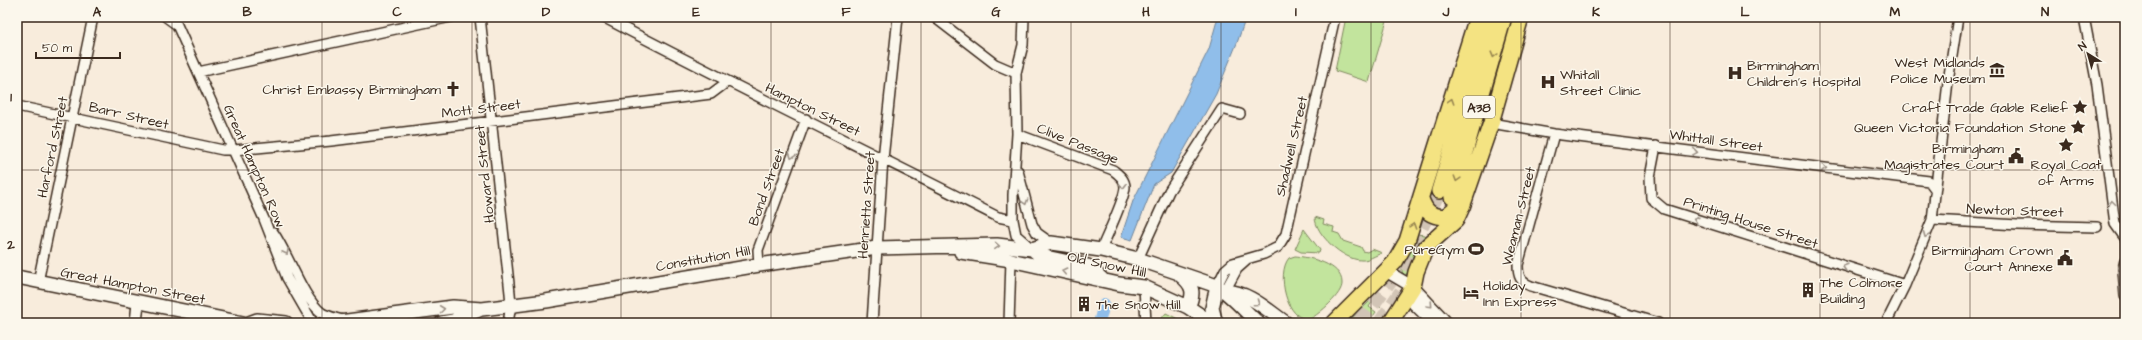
<svg xmlns="http://www.w3.org/2000/svg" width="2142" height="340" viewBox="0 0 2142 340" font-family="'Architects Daughter',sans-serif">
	<style>
		.green { fill: #c2e49d; stroke: #7e875e }
		.water { fill: #90beea; stroke: #6e8398 }
		.lines { fill: none; stroke-linecap: round; stroke-linejoin: round }
		.canal { stroke: #90beea; stroke-width: 12 }
		.trunk-tunnel { stroke: #d2c5b6; stroke-width: 15; stroke-dasharray: 15 8; stroke-linecap: butt }
		.minor-casing { stroke: #3b2a1e; stroke-width: 12 }
		.tertiary-casing { stroke: #3b2a1e; stroke-width: 14 }
		.secondary-casing { stroke: #3b2a1e; stroke-width: 16 }
		.trunk-casing { stroke: #3b2a1e; stroke-width: 18 }
		.minor { stroke: #fbf7ec; stroke-width: 9 }
		.tertiary { stroke: #fbf7ec; stroke-width: 11 }
		.secondary { stroke: #fbf7ec; stroke-width: 13 }
		.trunk { stroke: #f4e382; stroke-width: 15 }
		.oneway { stroke: #988650 }
		.oneway2 { stroke: #9b9085 }
		.grid { fill: none; stroke: #3b2a1e; stroke-width: 1; stroke-opacity: 0.55 }
		.labels { text-anchor: middle; stroke-width: 3; stroke-linejoin: round; paint-order: stroke }
		.shield { fill: #fbf7ec; stroke: #75685c; stroke-width: 1 }
		.shield-label { font-size: 13px; font-weight: bold; fill: #3b2a1e }
		.poi-label { font-size: 14px; fill: #3b2a1e; stroke: #fbf7ec; text-anchor: end }
		.street-label { font-size: 14px; fill: #3b2a1e; stroke: #fbf7ec }
		.neatline { fill: none; stroke: #3b2a1e; stroke-width: 1.5 }
		.grid-label { font-size: 13px; text-anchor: middle; font-weight: bold; fill: #3b2a1e }
	</style>
	<rect width="100%" height="100%" fill="#f8ecdc"/>
	<filter id="ink" filterUnits="userSpaceOnUse"><feTurbulence type="fractalNoise" baseFrequency=".025" numOctaves="2"/><feDisplacementMap in="SourceGraphic" scale="8" xChannelSelector="R" yChannelSelector="G"/><feConvolveMatrix kernelMatrix="1 2 1 2 8 2 1 2 1" color-interpolation-filters="sRGB"/></filter>
	<g filter="url(#ink)">
		<path class="green" d="M1346,17h42l-19,65 -34,-11z
			M1315,217l9,3 -1,4 11,3 -1,5 6,2 4,7 18,6 2,4 4,1 5,-3 10,4c-6,2 -15,8 -21,7 -18,0 -46,-26 -46,-43z
			M1304,229l16,21 -1,3 -18,-1 -6,-3z
			M1416,234l9,1 -9,13 -9,26 -2,1 -3,-3v-6z
			M1295,256c14,1 47,8 47,27 1,11 -23,31 -32,36 -24,3 -34,-46 -21,-61z
			M1372,299l9,7 -1,1 -8,-5 -3,5 7,5 -8,11h-21z
			M1166,313l20,10h-12l-13,-4z"/>
		<path class="water" d="M1218,17h28l-9,26 -21,51 -45,79 -17,11 -22,56 -11,-3 12,-36 76,-152z"/>
		<g class="lines">
			<path class="canal" d="M1099,323l5,-19"/>
			<path class="trunk-tunnel" d="M1359,323l46,-63 34,-69
				M1380,323l31,-45"/>
			<defs>
				<path id="minor" d="M166,17l11,8 87,194 23,59 26,45
					M480,17l30,276 1,12 -3,18
					M603,17c131,69 264,133 395,200l15,3
					M934,17l61,47 21,9
					M1024,17l-1,28 -7,28 1,61 -4,61v25l3,15 16,14
					M2084,17l13,68 18,139 10,14
					M198,72l253,-55
					M17,106l206,44h11l97,-9 380,-47 16,-12
					M1491,123l63,11 375,47 6,8
					M1017,134l96,36c6,5 12,9 12,17 0,12 -19,50 -24,63
					M1554,134l-36,131c0,11 2,17 13,21l127,37
					M1656,146l-6,31 1,21 13,11 241,76
					M1018,171l14,53 5,9 14,10
					M1932,220l86,5 79,2
					M273,232c15,21 30,67 49,81 5,3 14,5 20,7
					M1138,259l31,-68 53,-82 18,5
					M2125,260l-2,9 2,27
					M759,265l-1,-15 48,-131
					M38,282l55,-265
					M1217,286l8,-16 8,-7 31,-9 14,-7 8,-13 49,-217
					M1144,287l2,36
					M1225,291l12,-22 9,-8
					M872,323l11,-164 15,-142
					M1009,323l2,-63
					M1886,323l19,-38 27,-65 16,-138 10,-65"/>
				<path id="tertiary" d="M1386,271l27,16 34,36
					M1413,287l1,17 20,19
					M136,323l2,-20"/>
				<path id="secondary" d="M1032,249l9,7 47,10 14,13
					M961,252l50,8 108,24 25,3 44,20 24,16
					M1180,275c13,10 15,18 8,32
					M17,277l226,46
					M1225,291c24,1 42,19 61,32
					M249,323l8,-3 29,3
					M332,323l121,-16 29,2 64,-8 213,-36 118,-17 120,-3 35,4 19,-6 50,7 37,9 79,27c12,7 29,26 41,37
					M442,323l11,-2 26,-11
					M1216,323l-4,-15 5,-22"/>
				<path id="trunk" d="M1439,191l52,-174
					M1452,197l52,-180
					M1421,199c5,14 10,17 24,18l14,-12
					M1334,323l61,-61 12,-21 70,-224
					M1390,323l23,-36 3,-15 10,-25 30,-27 6,-13 29,-84 30,-106"/>
			</defs>
			<use href="#minor" class="minor-casing"/>
			<use href="#tertiary" class="tertiary-casing"/>
			<use href="#secondary" class="secondary-casing"/>
			<use href="#trunk" class="trunk-casing"/>
			<use href="#minor" class="minor"/>
			<use href="#tertiary" class="tertiary"/>
			<use href="#secondary" class="secondary"/>
			<use href="#trunk" class="trunk"/>
		</g>
		<defs><path id="oneway-chevron" d="M-2-3.5L2.5 0L-2 3.5" fill="none" stroke-width="1.6" stroke-linecap="round" stroke-linejoin="round"/></defs>
		<g class="oneway">
			<use href="#oneway-chevron" transform="translate(1494 55) rotate(105)"/>
			<use href="#oneway-chevron" transform="translate(1451 101) rotate(-72)"/>
			<use href="#oneway-chevron" transform="translate(1457 179) rotate(107)"/>
			<use href="#oneway-chevron" transform="translate(1413 226) rotate(-72)"/>
		</g>
		<g class="oneway2">
			<use href="#oneway-chevron" transform="translate(1695 152) rotate(9)"/>
			<use href="#oneway-chevron" transform="translate(792 156) rotate(110)"/>
			<use href="#oneway-chevron" transform="translate(1824 168) rotate(7)"/>
			<use href="#oneway-chevron" transform="translate(1123 186) rotate(89)"/>
			<use href="#oneway-chevron" transform="translate(1025 202) rotate(73)"/>
			<use href="#oneway-chevron" transform="translate(2112 203) rotate(-98)"/>
			<use href="#oneway-chevron" transform="translate(1696 220) rotate(-162)"/>
			<use href="#oneway-chevron" transform="translate(1926 235) rotate(112)"/>
			<use href="#oneway-chevron" transform="translate(997 246) rotate(4)"/>
			<use href="#oneway-chevron" transform="translate(286 252) rotate(63)"/>
			<use href="#oneway-chevron" transform="translate(1845 267) rotate(-163)"/>
			<use href="#oneway-chevron" transform="translate(1064 271) rotate(-168)"/>
			<use href="#oneway-chevron" transform="translate(1257 303) rotate(35)"/>
			<use href="#oneway-chevron" transform="translate(1430 305) rotate(47)"/>
			<use href="#oneway-chevron" transform="translate(442 309) rotate(-7)"/>
		</g>
	</g>
	<path class="grid" d="M172,17v306M322,17v306M472,17v306M621,17v306M771,17v306M921,17v306M1071,17v306M1221,17v306M1371,17v306M1521,17v306M1670,17v306M1820,17v306M1970,17v306M17,170h2108"/>
	<defs>
		<symbol id="museum-bare" viewBox="-9 -9 18 18"><path d="M0-6L6-3V-2H-6V-3ZM-5-1h2V3h-2ZM-1-1h2V3h-2ZM3-1h2V3H3ZM-6 4H6V6H-6Z" fill="#3b2a1e" stroke="#fbf7ec" stroke-width="2.5" paint-order="stroke"/></symbol>
		<symbol id="hospital-bare" viewBox="-9 -9 18 18"><path d="M-5-5h3v3.5h4V-5h3V5h-3V1.5h-4V5h-3Z" fill="#3b2a1e" stroke="#fbf7ec" stroke-width="2.5" paint-order="stroke"/></symbol>
		<symbol id="church-bare" viewBox="-9 -9 18 18"><path d="M-1.2-6h2.4v3.5h3.3v2.4h-3.3V6h-2.4V-.1h-3.3v-2.4h3.3Z" fill="#3b2a1e" stroke="#fbf7ec" stroke-width="2.5" paint-order="stroke"/></symbol>
		<symbol id="sight-bare" viewBox="-9 -9 18 18"><path d="M0-6L1.8-2.2L6-1.7L2.9 1.2L3.7 5.4L0 3.3L-3.7 5.4L-2.9 1.2L-6-1.7L-1.8-2.2Z" fill="#3b2a1e" stroke="#fbf7ec" stroke-width="2.5" paint-order="stroke"/></symbol>
		<symbol id="civic-bare" viewBox="-9 -9 18 18"><path d="M-.6-6.5H3V-4.5H.6V-3L4-1V1h2V6H-6V1h2V-1L-.6-3ZM-1.2 2.5V6h2.4V2.5Z" fill="#3b2a1e" stroke="#fbf7ec" stroke-width="2.5" paint-order="stroke"/></symbol>
		<symbol id="stadium-bare" viewBox="-9 -9 18 18"><path d="M0-5a6.5 5 0 1 0 0 10a6.5 5 0 1 0 0-10ZM-3.5-1.8h7v3.6h-7Z" fill="#3b2a1e" stroke="#fbf7ec" stroke-width="2.5" paint-order="stroke"/></symbol>
		<symbol id="building-bare" viewBox="-9 -9 18 18"><path d="M-4-6H4V6H1V3H-1V6H-4ZM-2.5-4.3h1.7v1.8h-1.7ZM.8-4.3h1.7v1.8H.8ZM-2.5-1h1.7V.8h-1.7ZM.8-1h1.7V.8H.8Z" fill="#3b2a1e" stroke="#fbf7ec" stroke-width="2.5" paint-order="stroke"/></symbol>
		<symbol id="hotel-bare" viewBox="-9 -9 18 18"><path d="M-6-4.5h1.5V1H6V5H4.5V3h-9V5H-6ZM-4 0a1.8 1.8 0 1 1 3.6 0ZM.5 0V-2.5h3Q6-2.5 6 0Z" fill="#3b2a1e" stroke="#fbf7ec" stroke-width="2.5" paint-order="stroke"/></symbol>
	</defs>
	<g fill-rule="evenodd">
		<use href="#museum-bare" x="1986" y="59" width="22" height="22"/>
		<use href="#hospital-bare" x="1724" y="62" width="22" height="22"/>
		<use href="#hospital-bare" x="1537" y="71" width="22" height="22"/>
		<use href="#church-bare" x="442" y="78" width="22" height="22"/>
		<use href="#sight-bare" x="2069" y="96" width="22" height="22"/>
		<use href="#sight-bare" x="2067" y="116" width="22" height="22"/>
		<use href="#sight-bare" x="2055" y="134" width="22" height="22"/>
		<use href="#civic-bare" x="2005" y="145" width="22" height="22"/>
		<use href="#stadium-bare" x="1465" y="238" width="22" height="22"/>
		<use href="#civic-bare" x="2054" y="247" width="22" height="22"/>
		<use href="#building-bare" x="1797" y="279" width="22" height="22"/>
		<use href="#hotel-bare" x="1460" y="282" width="22" height="22"/>
		<use href="#building-bare" x="1073" y="293" width="22" height="22"/>
	</g>
	<g class="labels">
		<rect class="shield" x="1463" y="96" width="32" height="22" rx="3"/>
		<g class="shield-label">
			<text x="1479" y="112">A38</text>
		</g>
		<g class="poi-label">
			<text x="1985" y="67">West Midlands<tspan x="1985" dy="16">Police Museum</tspan></text>
			<text x="1747" y="70" text-anchor="start">Birmingham<tspan x="1747" dy="16">Children's Hospital</tspan></text>
			<text x="1560" y="79" text-anchor="start">Whitall<tspan x="1560" dy="16">Street Clinic</tspan></text>
			<text x="441" y="94">Christ Embassy Birmingham</text>
			<text x="2068" y="112">Craft Trade Gable Relief</text>
			<text x="2066" y="132">Queen Victoria Foundation Stone</text>
			<text x="2004" y="153">Birmingham<tspan x="2004" dy="16">Magistrates Court</tspan></text>
			<text x="2066" y="169" text-anchor="middle">Royal Coat<tspan x="2066" dy="16">of Arms</tspan></text>
			<text x="1464" y="254">PureGym</text>
			<text x="2053" y="255">Birmingham Crown<tspan x="2053" dy="16">Court Annexe</tspan></text>
			<text x="1820" y="287" text-anchor="start">The Colmore<tspan x="1820" dy="16">Building</tspan></text>
			<text x="1483" y="290" text-anchor="start">Holiday<tspan x="1483" dy="16">Inn Express</tspan></text>
			<text x="1096" y="309" text-anchor="start">The Snow Hill</text>
		</g>
		<g class="street-label">
			<text transform="translate(481 108) rotate(-7)" y="5">Mott Street</text>
			<text transform="translate(813 109) rotate(26)" y="5">Hampton Street</text>
			<text transform="translate(129 115) rotate(13)" y="5">Barr Street</text>
			<text transform="translate(1716 140) rotate(8)" y="5">Whittall Street</text>
			<text transform="translate(1078 143) rotate(22)" y="5">Clive Passage</text>
			<text transform="translate(1291 146) rotate(-77)" y="5">Shadwell Street</text>
			<text transform="translate(52 147) rotate(-78)" y="5">Harford Street</text>
			<text transform="translate(255 166) rotate(66)" y="5">Great Hampton Row</text>
			<text transform="translate(484 174) rotate(-96)" y="5">Howard Street</text>
			<text transform="translate(766 187) rotate(-70)" y="5">Bond Street</text>
			<text transform="translate(866 205) rotate(-86)" y="5">Henrietta Street</text>
			<text transform="translate(2015 210) rotate(2)" y="5">Newton Street</text>
			<text transform="translate(1518 216) rotate(-76)" y="5">Weaman Street</text>
			<text transform="translate(1751 222) rotate(18)" y="5">Printing House Street</text>
			<text transform="translate(703 258) rotate(-10)" y="5">Constitution Hill</text>
			<text transform="translate(1107 264) rotate(12)" y="5">Old Snow Hill</text>
			<text transform="translate(133 285) rotate(11)" y="5">Great Hampton Street</text>
		</g>
	</g>
	<rect width="2142" height="340" fill="none" stroke="#fbf7ec" stroke-width="44"/>
	<g transform="translate(2088 54) rotate(323)" stroke="#fbf7ec" stroke-width="3" paint-order="stroke">
	<path d="M0-3L7 15L0 10L-7 15Z" fill="#3b2a1e"/>
	<text y="-6" font-size="11" font-weight="bold" text-anchor="middle" fill="#3b2a1e">N</text>
	</g>
	<path d="M36 52v6h84v-6" fill="none" stroke="#3b2a1e" stroke-width="2"/>
	<text x="42" y="52" font-size="12" fill="#3b2a1e" stroke="#fbf7ec" stroke-width="3" paint-order="stroke">50 m</text>
	<rect x="22" y="22" width="2098" height="296" class="neatline"/>
	<g class="grid-label">
		<text x="97" y="16">A</text>
		<text x="247" y="16">B</text>
		<text x="397" y="16">C</text>
		<text x="546" y="16">D</text>
		<text x="696" y="16">E</text>
		<text x="846" y="16">F</text>
		<text x="996" y="16">G</text>
		<text x="1146" y="16">H</text>
		<text x="1296" y="16">I</text>
		<text x="1446" y="16">J</text>
		<text x="1596" y="16">K</text>
		<text x="1745" y="16">L</text>
		<text x="1895" y="16">M</text>
		<text x="2045" y="16">N</text>
		<text x="11" y="101">1</text>
		<text x="11" y="249">2</text>
	</g>
</svg>
